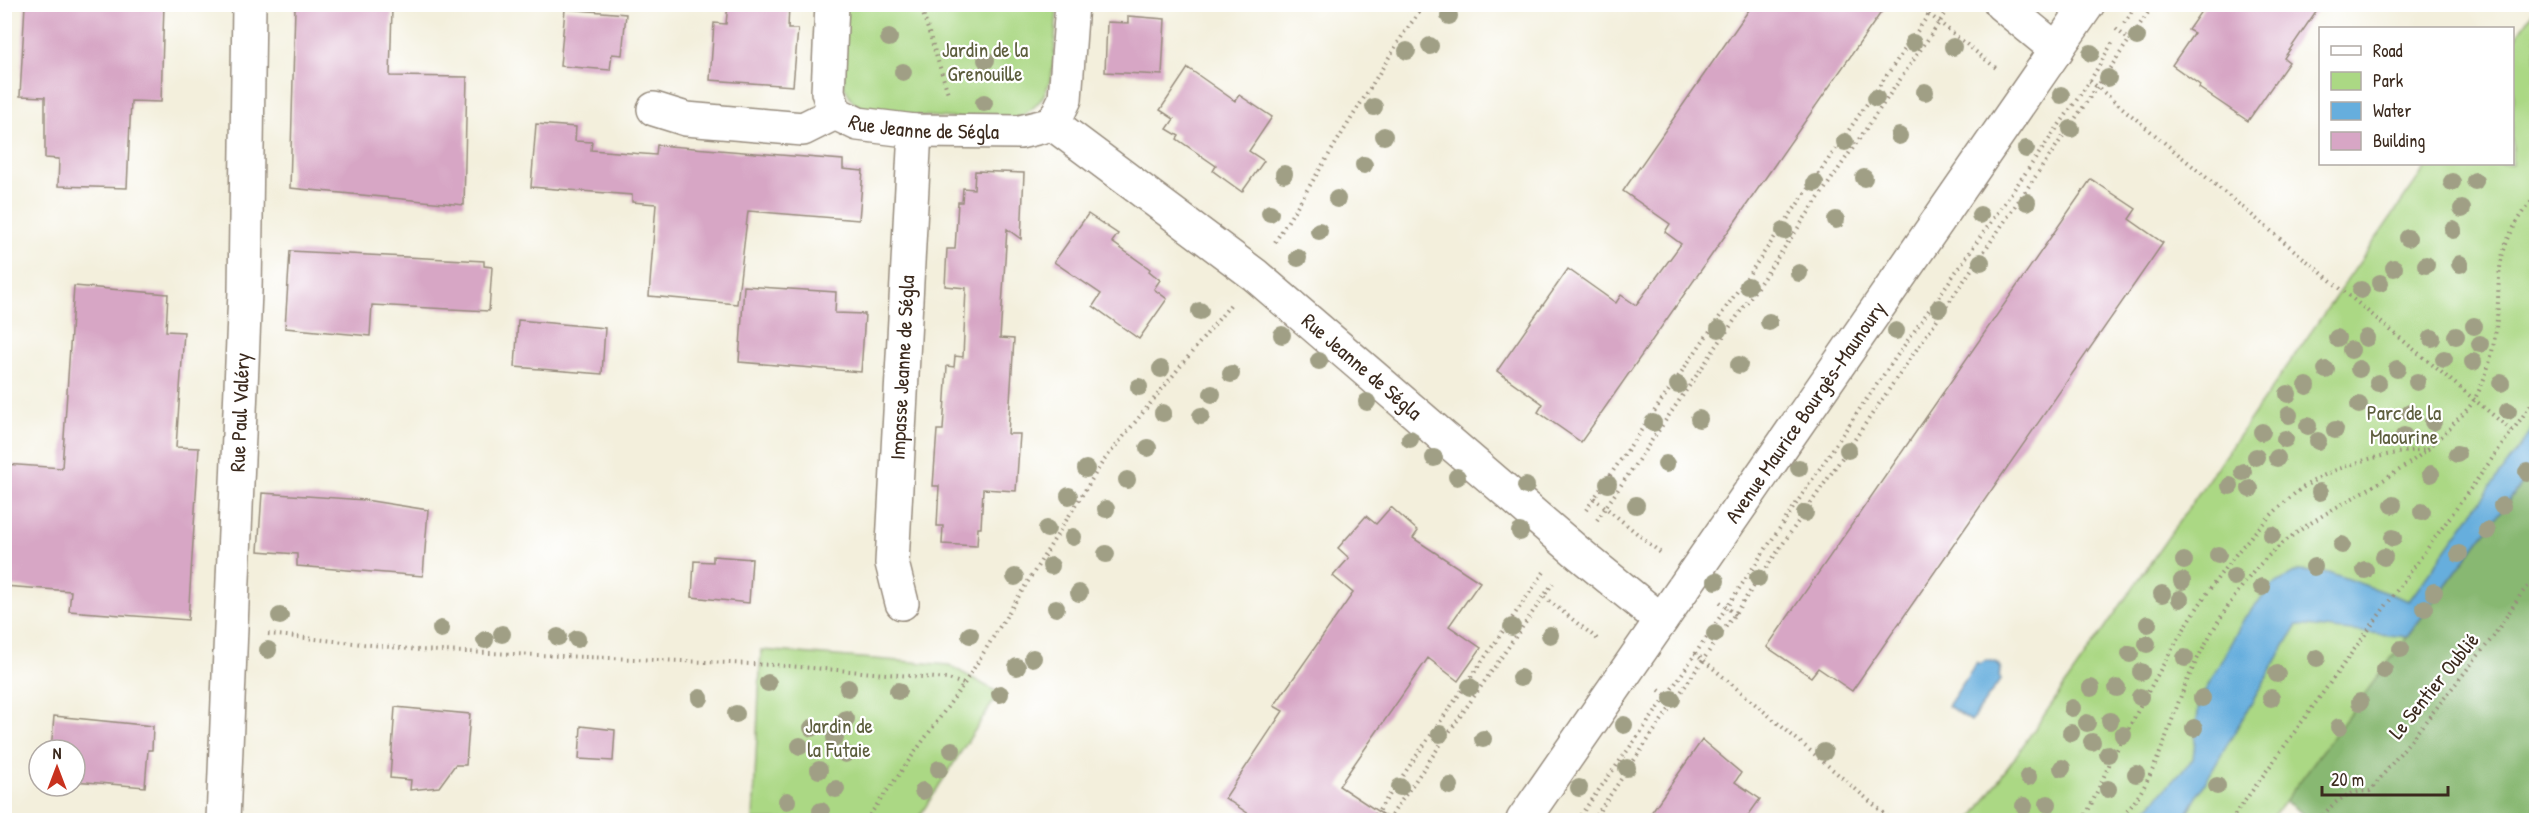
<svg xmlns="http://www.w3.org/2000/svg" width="2541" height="825" viewBox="0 0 2541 825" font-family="'Patrick Hand',sans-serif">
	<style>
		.green { fill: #abd884; stroke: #738151; stroke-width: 1.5 }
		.forest { fill: #88b872; stroke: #627148; stroke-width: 1.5 }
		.water { fill: #66aedd; stroke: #506c7e; stroke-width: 1.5 }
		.building { fill: #d7a6c5 }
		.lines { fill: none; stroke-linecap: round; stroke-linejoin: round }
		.minor-casing { stroke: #978c7d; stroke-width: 36 }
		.path { stroke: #978c7d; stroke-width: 4; stroke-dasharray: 1.5 4.5; stroke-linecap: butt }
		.minor { stroke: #fff; stroke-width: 33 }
		.tree { fill: #a09f85 }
		.labels { text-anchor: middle; stroke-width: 4.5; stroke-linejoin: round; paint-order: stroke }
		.park-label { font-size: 21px; fill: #5d5e3d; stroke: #fff }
		.street-label { font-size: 21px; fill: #3b2a1e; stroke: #fff }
	</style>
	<rect width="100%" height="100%" fill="#fff"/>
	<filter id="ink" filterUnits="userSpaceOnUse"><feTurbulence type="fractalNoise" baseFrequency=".0167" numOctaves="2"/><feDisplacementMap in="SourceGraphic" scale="12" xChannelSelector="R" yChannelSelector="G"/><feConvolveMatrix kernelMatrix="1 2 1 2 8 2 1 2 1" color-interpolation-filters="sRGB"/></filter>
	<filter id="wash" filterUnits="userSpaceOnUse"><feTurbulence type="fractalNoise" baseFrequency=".008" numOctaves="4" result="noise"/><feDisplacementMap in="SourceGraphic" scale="24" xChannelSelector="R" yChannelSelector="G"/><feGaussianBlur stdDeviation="1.35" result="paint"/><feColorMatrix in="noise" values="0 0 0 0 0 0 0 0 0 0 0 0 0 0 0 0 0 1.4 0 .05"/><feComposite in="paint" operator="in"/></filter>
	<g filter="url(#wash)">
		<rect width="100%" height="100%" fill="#f3efdc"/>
		<path class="green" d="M843,5h212l2,8c-5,48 4,94 -52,109l-136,-10 -16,-10 -9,-16z
			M2536,8v812h-225l-26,-19 -15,19h-299l457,-656h84l1,-122z
			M761,650l188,15 50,28 -82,127h-164z"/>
		<path class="forest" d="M2536,464v356h-224l-27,-19z"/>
		<path class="water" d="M2536,424v40l-129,173 -110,-12 -113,194 -48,1 57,-61 6,-57 46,-85 28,-32 25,-14 33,2 78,28z
			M1986,660l10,2 5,6 -2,8 2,3 -30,42 -23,-15 29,-44 3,2z"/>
		<g id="blocks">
			<path class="building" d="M25,4h139l-3,98 -30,-1 -4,87 -69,-2 1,-27 -14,-1v-61l-25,-1z
				M728,4h61l-1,25h10l-5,57 -83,-6 4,-57 12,1z
				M1753,4h134l-306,438 -43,-30 5,-8 -46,-33 71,-102 48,34 5,-8 15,10 45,-61 -16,-12 5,-8 -47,-33z
				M2206,4h115l-37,54 5,4 -41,59 -49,-33 1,-3 -28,-20 22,-32 -6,-3z
				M295,7l97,2 -2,67 77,1 -3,128 -174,-17z
				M565,9l61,5 -4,41 -10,-1 -2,16 -50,-4z
				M1128,16l37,3 -3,56 -57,-3 2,-50 21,1z
				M1188,68l47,33 4,-6 33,22 -23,34 15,10 -22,31 -29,-21 3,-5 -39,-27 2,-3 -12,-7 7,-10 -14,-9z
				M536,124l40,3 -1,14 17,1 -1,8 65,5 1,-10 186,15v9l20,2 -4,49 -111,-9 -11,93 -88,-8 7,-92 -24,-2v-7l-101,-8z
				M975,171l49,2 -3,66 -14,-10 -7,109 14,1 -6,95h12l-4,57 -33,-2 -2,39h-3l-1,18 -35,-2 1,-18h-6l2,-40h-6l4,-56h6l4,-64 7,1 1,-11 8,1 3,-69 -21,-2 2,-37h8l3,-47h4l1,-14 11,1z
				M2091,179l45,30 -7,10 34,24 -311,448 -34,-23 -7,9 -44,-30z
				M1088,214l30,20 -6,8 38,27 -1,2 11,9 -6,9 13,10 -28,40 -46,-33 8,-12 -47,-32z
				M290,251l194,10v5l8,1 -3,44 -117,-6 -2,31 -85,-8z
				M74,286l94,8 -2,37 18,1 -8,115 23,1 -11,172 -119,-9 2,-20 -67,-5v-122l58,4z
				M744,286l92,6 -1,21 30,1 -4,58 -122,-10z
				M518,320l87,8 -3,46 -87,-7z
				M262,493l103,7 63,10 -5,66 -126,-10v-12l-39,-3z
				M1391,507l27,24 -5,7 67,44 -31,44 32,22 -23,33 -30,-23 -89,128 52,34h-133l-33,-22 58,-87 -9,-5 79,-113 -20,-17 16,-18 -11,-10 28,-32 10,8z
				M713,556l39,3 -3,44 -57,-6 2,-36 19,1z
				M395,707l75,7 -4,51h-11l-16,22 -29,3 1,-10 -21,-2z
				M54,716l99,10 -1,24h-4l-3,37 -70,-6v-31h-24z
				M581,726l34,4 -2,31 -34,-2z
				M1702,740l39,33 -6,9 25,17 -15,21h-99z"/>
		</g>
	</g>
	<g filter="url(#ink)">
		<use href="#blocks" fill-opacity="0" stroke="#978c7d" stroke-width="1.5"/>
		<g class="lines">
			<defs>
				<g id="minor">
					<path id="s1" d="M832,4l-4,88 7,21 23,11 57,7 105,1 33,-8"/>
					<path d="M2001,4l56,46"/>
					<path d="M654,109l32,10 117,10 32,-16"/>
					<path id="s2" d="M1053,124l202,151 321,276 85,69"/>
					<path d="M1053,124l12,-25 7,-95"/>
					<path id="s3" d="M902,603l-10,-40 23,-432"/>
					<path id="s4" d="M223,820l22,-529 4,-287"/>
					<path id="s5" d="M1523,820l565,-816"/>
				</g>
			</defs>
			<use href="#minor" class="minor-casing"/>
			<path class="path" d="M920,4l28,89
				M1929,14l67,54
				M2124,23l13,-19
				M2116,29l13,11
				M2090,81l421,349
				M1275,242l129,-209 21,-29
				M1594,498l68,56
				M1586,510l350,-506
				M1597,520l355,-516
				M1544,597l56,44
				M1720,602l16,13
				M268,634l151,16 356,15 173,14 16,5
				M1695,653l197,167
				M1659,690l16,12
				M866,820l98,-136 138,-221 129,-159
				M1372,820l172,-248
				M1388,820l165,-237
				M1577,820l90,-124 194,-289 229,-326 24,-41
				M1593,820l561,-816
				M2083,820c11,-19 19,-41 29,-61 51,-94 99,-194 181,-264 34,-29 94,-43 136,-46
				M2119,820c35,-35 47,-87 65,-132 17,-40 40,-80 67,-113 54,-68 146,-85 202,-151 7,-7 16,-15 21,-24 14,-24 21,-55 23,-82 2,-22 0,-47 7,-68 6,-20 19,-38 32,-54
				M2231,820l305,-422
				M2319,820c15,-18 26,-29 51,-29l123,-154 28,-43 15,-16"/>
			<use href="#minor" class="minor"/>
		</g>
		<g class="tree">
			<circle cx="1449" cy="16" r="9"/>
			<circle cx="2137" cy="37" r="9"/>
			<circle cx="889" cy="38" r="9"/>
			<circle cx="1913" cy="43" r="9"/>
			<circle cx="1430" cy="46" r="9"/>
			<circle cx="1953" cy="47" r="9"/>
			<circle cx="1407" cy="51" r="9"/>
			<circle cx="2091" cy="53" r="9"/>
			<circle cx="986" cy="60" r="9"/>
			<circle cx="903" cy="72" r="9"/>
			<circle cx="2108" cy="78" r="9"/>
			<circle cx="1925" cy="92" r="9"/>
			<circle cx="2061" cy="95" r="9"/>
			<circle cx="1876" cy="98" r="9"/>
			<circle cx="984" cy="103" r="9"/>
			<circle cx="1374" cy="107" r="9"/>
			<circle cx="2071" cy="129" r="9"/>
			<circle cx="1384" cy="136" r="9"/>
			<circle cx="1899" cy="136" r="9"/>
			<circle cx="1845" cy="142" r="9"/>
			<circle cx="2026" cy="149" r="9"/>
			<circle cx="1364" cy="165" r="9"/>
			<circle cx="1284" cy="174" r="9"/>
			<circle cx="1864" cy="178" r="9"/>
			<circle cx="2475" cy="181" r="9"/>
			<circle cx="2452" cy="182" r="9"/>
			<circle cx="1815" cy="183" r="9"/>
			<circle cx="1337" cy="199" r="9"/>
			<circle cx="2027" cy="202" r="9"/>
			<circle cx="2462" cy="209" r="9"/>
			<circle cx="1270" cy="213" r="9"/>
			<circle cx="1980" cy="215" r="9"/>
			<circle cx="1836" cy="220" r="9"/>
			<circle cx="2453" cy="230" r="9"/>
			<circle cx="1319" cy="231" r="9"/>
			<circle cx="1784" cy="231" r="9"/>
			<circle cx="2408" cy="238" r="9"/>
			<circle cx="1298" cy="258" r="9"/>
			<circle cx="1981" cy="262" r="9"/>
			<circle cx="2460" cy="264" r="9"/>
			<circle cx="2426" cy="265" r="9"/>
			<circle cx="2394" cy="268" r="9"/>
			<circle cx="1799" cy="273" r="9"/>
			<circle cx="2380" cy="283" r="9"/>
			<circle cx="1748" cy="286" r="9"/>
			<circle cx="2361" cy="290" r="9"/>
			<circle cx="1939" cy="308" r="9"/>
			<circle cx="1200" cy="311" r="9"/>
			<circle cx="1769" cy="322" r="9"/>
			<circle cx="2474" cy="326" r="9"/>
			<circle cx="1719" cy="329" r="9"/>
			<circle cx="1896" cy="331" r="9"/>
			<circle cx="1282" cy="335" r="9"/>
			<circle cx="2456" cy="336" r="9"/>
			<circle cx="2337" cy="338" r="9"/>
			<circle cx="2366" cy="338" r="9"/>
			<circle cx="2432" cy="338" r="9"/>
			<circle cx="2480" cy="344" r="9"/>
			<circle cx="2351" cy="350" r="9"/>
			<circle cx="2444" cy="359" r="9"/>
			<circle cx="1319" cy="361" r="9"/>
			<circle cx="2473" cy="362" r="9"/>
			<circle cx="1739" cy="365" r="9"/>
			<circle cx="1161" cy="369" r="9"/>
			<circle cx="2359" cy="369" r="9"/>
			<circle cx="2397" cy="369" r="9"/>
			<circle cx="2326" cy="370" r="9"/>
			<circle cx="1231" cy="374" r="9"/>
			<circle cx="2417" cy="382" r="9"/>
			<circle cx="2378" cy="383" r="9"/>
			<circle cx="2501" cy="383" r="9"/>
			<circle cx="1678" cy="385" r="9"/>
			<circle cx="2307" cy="386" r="9"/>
			<circle cx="1139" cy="387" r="9"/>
			<circle cx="1212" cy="394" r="9"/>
			<circle cx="2288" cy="394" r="9"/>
			<circle cx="1367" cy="402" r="9"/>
			<circle cx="2359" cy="405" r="9"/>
			<circle cx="2508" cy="411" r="9"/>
			<circle cx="1163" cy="413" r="9"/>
			<circle cx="2410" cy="413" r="9"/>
			<circle cx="2289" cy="415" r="9"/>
			<circle cx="1201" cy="416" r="9"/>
			<circle cx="1699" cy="419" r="9"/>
			<circle cx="2433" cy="422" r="9"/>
			<circle cx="1653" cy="423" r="9"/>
			<circle cx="2308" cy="426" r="9"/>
			<circle cx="2335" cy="430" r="9"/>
			<circle cx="2262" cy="432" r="9"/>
			<circle cx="2404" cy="436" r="9"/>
			<circle cx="1410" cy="439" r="9"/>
			<circle cx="2285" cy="439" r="9"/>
			<circle cx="2318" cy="441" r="9"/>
			<circle cx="1148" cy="448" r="9"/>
			<circle cx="1848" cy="450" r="9"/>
			<circle cx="2457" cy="454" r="9"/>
			<circle cx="2256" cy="457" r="9"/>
			<circle cx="1434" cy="458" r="9"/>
			<circle cx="2277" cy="458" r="9"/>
			<circle cx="1666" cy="464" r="9"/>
			<circle cx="1799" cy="468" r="9"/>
			<circle cx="1086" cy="469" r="9"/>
			<circle cx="2243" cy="472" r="9"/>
			<circle cx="2527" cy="472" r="9"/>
			<circle cx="2431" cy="474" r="9"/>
			<circle cx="1457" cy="477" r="9"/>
			<circle cx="1127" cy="480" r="9"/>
			<circle cx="1608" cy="484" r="9"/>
			<circle cx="1526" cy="486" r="9"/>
			<circle cx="2230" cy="486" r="9"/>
			<circle cx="2250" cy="489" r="9"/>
			<circle cx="2320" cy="492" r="9"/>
			<circle cx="1069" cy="496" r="9"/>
			<circle cx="1636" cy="505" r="9"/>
			<circle cx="2393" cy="505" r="9"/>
			<circle cx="2502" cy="506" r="9"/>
			<circle cx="1106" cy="509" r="9"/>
			<circle cx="2422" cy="512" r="9"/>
			<circle cx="1805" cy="513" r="9"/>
			<circle cx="1047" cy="529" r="9"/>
			<circle cx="2487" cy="531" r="9"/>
			<circle cx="1520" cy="532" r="9"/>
			<circle cx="2272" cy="535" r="9"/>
			<circle cx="1073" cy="537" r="9"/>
			<circle cx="2393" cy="538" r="9"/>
			<circle cx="2342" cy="545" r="9"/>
			<circle cx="1106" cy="554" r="9"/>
			<circle cx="2459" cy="554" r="9"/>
			<circle cx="2218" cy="555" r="9"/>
			<circle cx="2384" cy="557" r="9"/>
			<circle cx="2184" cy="561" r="9"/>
			<circle cx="1051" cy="566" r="9"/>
			<circle cx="2314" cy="567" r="9"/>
			<circle cx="2365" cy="570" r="9"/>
			<circle cx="1015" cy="577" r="9"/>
			<circle cx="2234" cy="577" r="9"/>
			<circle cx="1758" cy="578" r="9"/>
			<circle cx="1716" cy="581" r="9"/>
			<circle cx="2182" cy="581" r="9"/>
			<circle cx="2262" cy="587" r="9"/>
			<circle cx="2434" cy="592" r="9"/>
			<circle cx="1079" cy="593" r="9"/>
			<circle cx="2162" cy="594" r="9"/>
			<circle cx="2180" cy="599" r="9"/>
			<circle cx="1056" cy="608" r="9"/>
			<circle cx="2425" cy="608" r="9"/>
			<circle cx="280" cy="616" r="9"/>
			<circle cx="2148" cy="624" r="9"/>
			<circle cx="1512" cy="627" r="9"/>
			<circle cx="441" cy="629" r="9"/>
			<circle cx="502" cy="634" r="9"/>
			<circle cx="1715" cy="634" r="9"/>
			<circle cx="970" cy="635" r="9"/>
			<circle cx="1550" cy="635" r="9"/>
			<circle cx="558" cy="637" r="9"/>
			<circle cx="577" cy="639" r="9"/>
			<circle cx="485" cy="640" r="9"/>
			<circle cx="2147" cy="644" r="9"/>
			<circle cx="2401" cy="649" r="9"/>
			<circle cx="268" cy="650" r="9"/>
			<circle cx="2130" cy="654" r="9"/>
			<circle cx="1033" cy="658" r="9"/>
			<circle cx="2185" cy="658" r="9"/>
			<circle cx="2317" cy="658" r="9"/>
			<circle cx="1017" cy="667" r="9"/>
			<circle cx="2384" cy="670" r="9"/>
			<circle cx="2141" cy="672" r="9"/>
			<circle cx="2277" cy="674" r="9"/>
			<circle cx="1520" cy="678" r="9"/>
			<circle cx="768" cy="683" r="9"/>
			<circle cx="1470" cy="687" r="9"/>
			<circle cx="848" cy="688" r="9"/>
			<circle cx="2091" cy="688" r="9"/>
			<circle cx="2117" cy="688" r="9"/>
			<circle cx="898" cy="691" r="9"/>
			<circle cx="1000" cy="694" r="9"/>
			<circle cx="2140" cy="697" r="9"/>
			<circle cx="700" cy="698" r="9"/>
			<circle cx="2202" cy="698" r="9"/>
			<circle cx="2271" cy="698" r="9"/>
			<circle cx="1672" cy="699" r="9"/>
			<circle cx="2360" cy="702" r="9"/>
			<circle cx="2072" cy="708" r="9"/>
			<circle cx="736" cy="714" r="9"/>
			<circle cx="846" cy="719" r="9"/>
			<circle cx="2110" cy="721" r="9"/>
			<circle cx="2087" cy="723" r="9"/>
			<circle cx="1624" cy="725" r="9"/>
			<circle cx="2339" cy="727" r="9"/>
			<circle cx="812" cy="728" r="9"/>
			<circle cx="2194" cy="728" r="9"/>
			<circle cx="2071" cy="733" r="9"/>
			<circle cx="1440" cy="734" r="9"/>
			<circle cx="2123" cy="735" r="9"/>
			<circle cx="835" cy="738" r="9"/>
			<circle cx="1483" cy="739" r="9"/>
			<circle cx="2092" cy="742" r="9"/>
			<circle cx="800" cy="746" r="9"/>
			<circle cx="952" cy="750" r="9"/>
			<circle cx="1824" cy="752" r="9"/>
			<circle cx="845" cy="754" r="9"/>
			<circle cx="2108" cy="754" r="9"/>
			<circle cx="1627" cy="768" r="9"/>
			<circle cx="2062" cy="768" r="9"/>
			<circle cx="939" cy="769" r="9"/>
			<circle cx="819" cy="770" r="9"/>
			<circle cx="2136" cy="774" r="9"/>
			<circle cx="2028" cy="777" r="9"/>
			<circle cx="1450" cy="786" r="9"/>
			<circle cx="2217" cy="786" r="9"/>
			<circle cx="1400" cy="787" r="9"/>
			<circle cx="1579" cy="788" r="9"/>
			<circle cx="836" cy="789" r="9"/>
			<circle cx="2108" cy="789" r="9"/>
			<circle cx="923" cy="791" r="9"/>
			<circle cx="787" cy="801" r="9"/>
			<circle cx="2048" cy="804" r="9"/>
			<circle cx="2024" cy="806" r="9"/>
			<circle cx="821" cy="811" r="9"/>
		</g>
	</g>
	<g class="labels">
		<g class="park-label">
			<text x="985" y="57">Jardin de la<tspan x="985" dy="24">Grenouille</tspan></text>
			<text x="2404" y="420">Parc de la<tspan x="2404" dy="24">Maourine</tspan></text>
			<text x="839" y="733">Jardin de<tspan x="839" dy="24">la Futaie</tspan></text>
		</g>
		<g class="street-label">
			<text dy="7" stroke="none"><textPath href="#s1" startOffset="202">Rue Jeanne de Ségla</textPath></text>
			<text dy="7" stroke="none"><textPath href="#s2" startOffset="393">Rue Jeanne de Ségla</textPath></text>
			<text dy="7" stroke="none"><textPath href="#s3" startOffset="237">Impasse Jeanne de Ségla</textPath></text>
			<text dy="7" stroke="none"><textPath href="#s5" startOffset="496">Avenue Maurice Bourgès-Maunoury</textPath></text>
			<text dy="7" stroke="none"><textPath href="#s4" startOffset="408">Rue Paul Valéry</textPath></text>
			<text transform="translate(2434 686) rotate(-51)" y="7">Le Sentier Oublié</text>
		</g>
	</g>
	<rect width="2541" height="825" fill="none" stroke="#fff" stroke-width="24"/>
	<rect x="2319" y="27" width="195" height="138" fill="#ffffff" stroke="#b1aaa5" stroke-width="1.5"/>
	<rect x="2331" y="46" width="30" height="9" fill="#ffffff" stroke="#b1aaa5" stroke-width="1.5"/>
	<text x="2373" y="57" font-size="18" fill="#3b2a1e">Road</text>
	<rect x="2331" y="72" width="30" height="18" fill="#abd884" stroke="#b1aaa5" stroke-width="1.5"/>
	<text x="2373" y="87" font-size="18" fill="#3b2a1e">Park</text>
	<rect x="2331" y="102" width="30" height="18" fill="#66aedd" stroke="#b1aaa5" stroke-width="1.5"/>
	<text x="2373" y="117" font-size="18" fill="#3b2a1e">Water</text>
	<rect x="2331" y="132" width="30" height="18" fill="#d7a6c5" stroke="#b1aaa5" stroke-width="1.5"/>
	<text x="2373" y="147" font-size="18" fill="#3b2a1e">Building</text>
	<g transform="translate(57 768)"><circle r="28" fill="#ffffff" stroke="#b1aaa5" stroke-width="1.5"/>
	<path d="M0-4.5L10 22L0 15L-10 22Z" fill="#c8321e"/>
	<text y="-9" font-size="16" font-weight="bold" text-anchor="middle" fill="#3b2a1e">N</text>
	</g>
	<path d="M2322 786v9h126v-9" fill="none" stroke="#3b2a1e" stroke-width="3"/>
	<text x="2331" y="786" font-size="18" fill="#3b2a1e" stroke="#ffffff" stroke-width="4.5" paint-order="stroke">20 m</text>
</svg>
